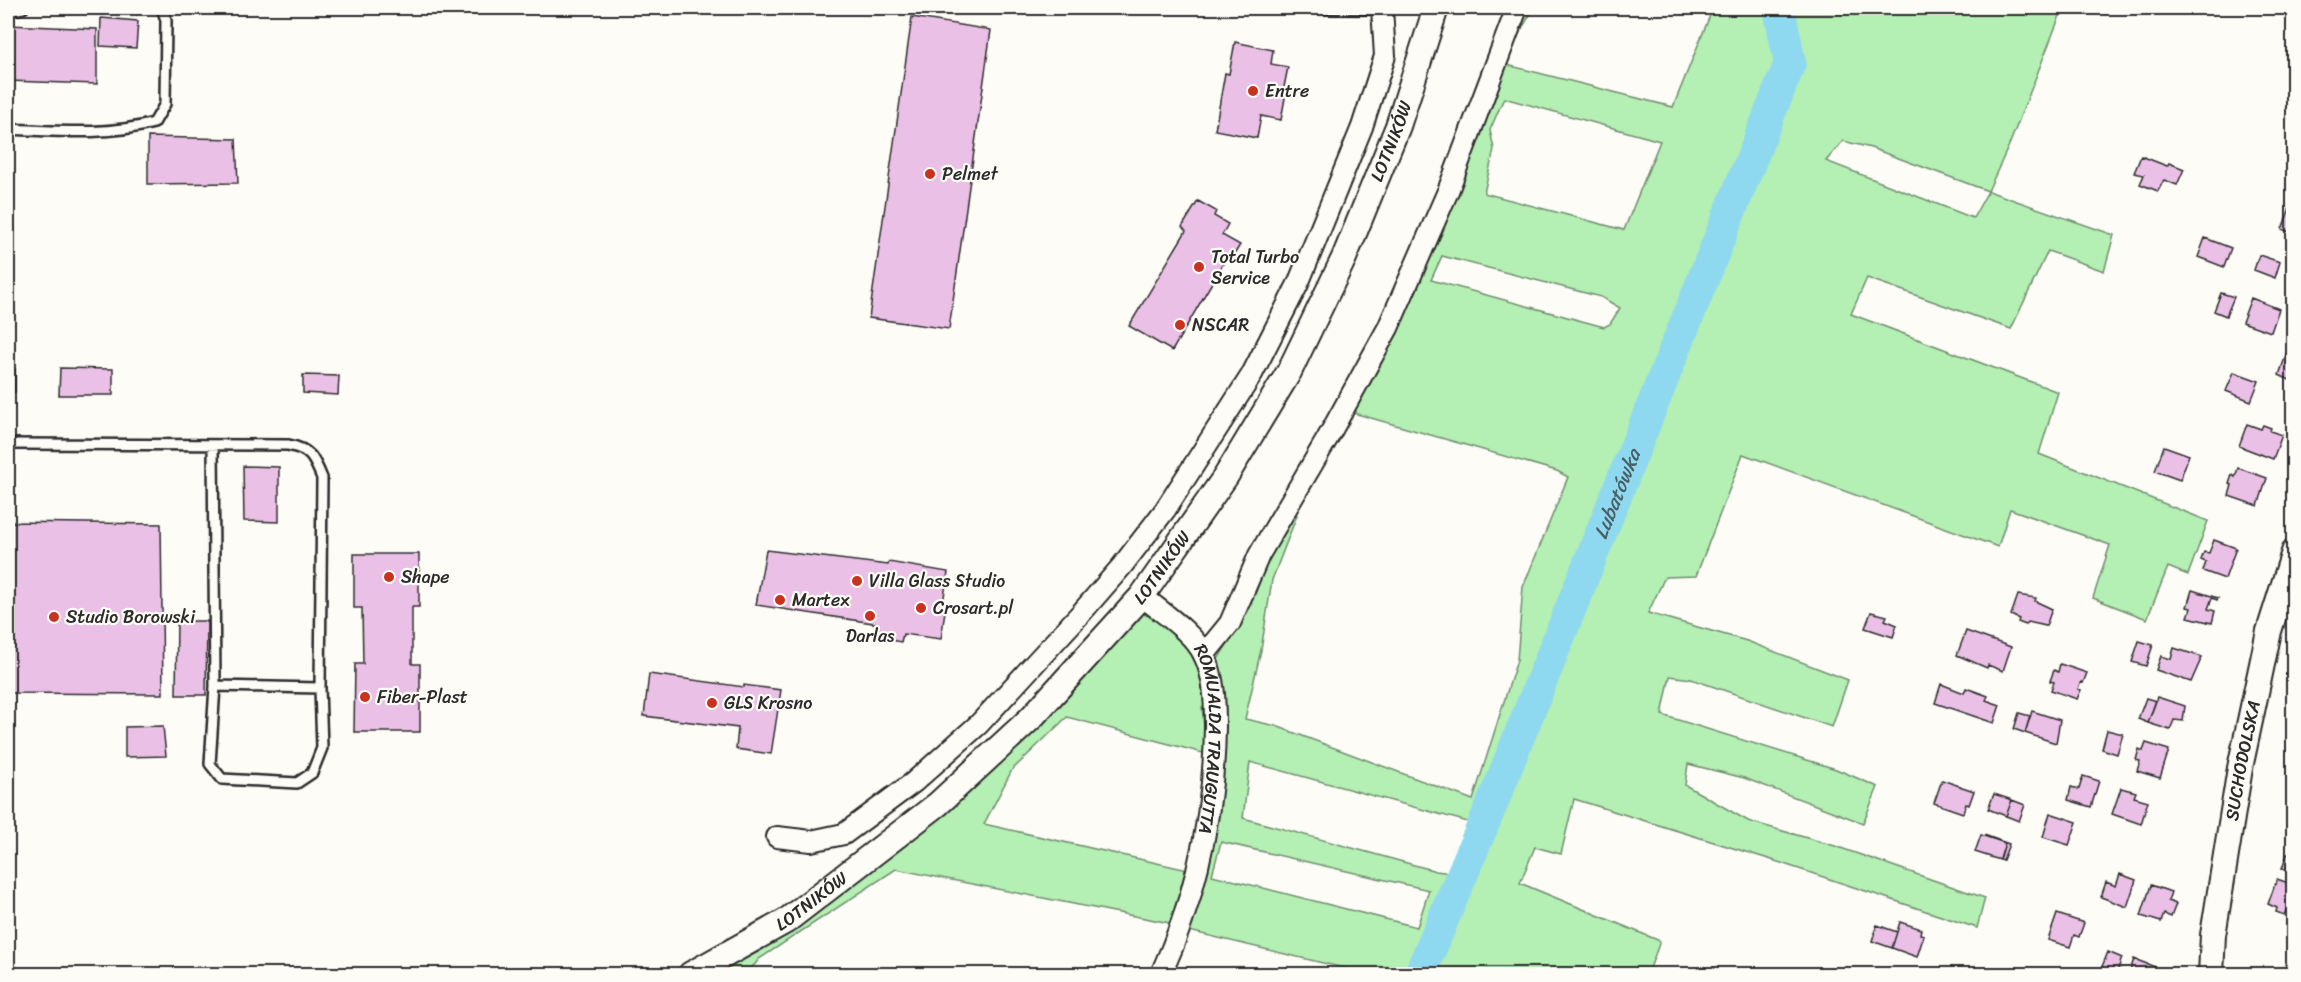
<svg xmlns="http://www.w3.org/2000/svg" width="2301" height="982" viewBox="0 0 2301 982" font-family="Sriracha,sans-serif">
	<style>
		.green { fill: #b4efb3; stroke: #708d6f; stroke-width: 1.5; fill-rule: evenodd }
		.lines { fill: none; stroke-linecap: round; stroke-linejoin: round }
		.river { stroke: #8fd9f0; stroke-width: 32 }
		.building { fill: #ebc0e7; stroke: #2b2b2b; stroke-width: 1.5 }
		.service-casing { stroke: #2b2b2b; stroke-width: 14 }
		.minor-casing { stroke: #2b2b2b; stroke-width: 24 }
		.tertiary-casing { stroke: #2b2b2b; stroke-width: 28 }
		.service { stroke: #fdfcf7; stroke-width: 9 }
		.minor { stroke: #fdfcf7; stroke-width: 20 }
		.tertiary { stroke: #fdfcf7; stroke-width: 24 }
		.poi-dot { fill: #c8321e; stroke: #fdfcf7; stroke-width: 2 }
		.labels { text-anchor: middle; stroke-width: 4.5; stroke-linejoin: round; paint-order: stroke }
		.poi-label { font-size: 18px; fill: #2b2b2b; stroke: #fdfcf7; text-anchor: start }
		.street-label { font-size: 18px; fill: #2b2b2b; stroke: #fdfcf7 }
		.water-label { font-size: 20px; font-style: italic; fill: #495f66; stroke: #fdfcf7 }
	</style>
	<rect width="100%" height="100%" fill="#fdfcf7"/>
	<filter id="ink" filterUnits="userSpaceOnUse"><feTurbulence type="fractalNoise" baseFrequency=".0167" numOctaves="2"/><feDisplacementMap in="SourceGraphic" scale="12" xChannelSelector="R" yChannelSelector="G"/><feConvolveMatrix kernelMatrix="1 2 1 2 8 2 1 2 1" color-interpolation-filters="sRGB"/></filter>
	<g filter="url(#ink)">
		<path class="green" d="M1524,8h10l-21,36 -6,21 166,42 40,-99h350l-53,135 -22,48 126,44 -10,36 -56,-20 -37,78 -144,-51 -16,36 207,78 -19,62 169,67 -20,54 -20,-8 -21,52 -54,-21 17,-53 -100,-36 -12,38 -255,-93 -47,122 -31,1 -17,36 99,28 101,39 -16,47 -141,-48 -21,-3 -8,39 174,54 42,18 -15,36 -119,-45 -56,-14 -3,21 63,36 87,25 150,52 -8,30 -205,-68 -198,-61 -13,55 -26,-7 -15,36 140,58 -12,33h-279l-180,-43c20,-83 51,-188 29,-272l32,-51 24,-66 18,-30 5,3 -25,65 -11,70 -16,69 31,7 197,74 44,-140 6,-73 45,-110 -11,-6 -207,-59zM1504,98l156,43 -36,89 -140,-37 10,-44 -4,-19zM1843,141l28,7 117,43 -15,27 -147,-57zM1442,256l159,41 19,11 -10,16 -6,3 -173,-47zM1250,762l218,60 -3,18 -14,33 -15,-2 -193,-53zM1221,842l208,48 -12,37 -205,-52z
			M1141,613c29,10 56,37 63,67 3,9 3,20 4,29l-6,-2 5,47 -140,-37 -55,53 -28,54 204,46 -13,54 -279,-55 -137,90c-11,18 -28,15 -47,15l198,-135 143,-125z"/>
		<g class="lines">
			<path class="river" id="s1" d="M1420,974l72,-170 298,-741 -11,-55"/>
		</g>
		<path class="building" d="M912,17l79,13 -42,299 -80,-11z
			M101,18l37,3 -2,27 -36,-2z
			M8,25l89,4v55l-89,-3z
			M1235,42l38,8 -2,14 17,3 -6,30 3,1 -4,22 -20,-4 -4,22 -42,-8 10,-57 4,1z
			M148,137l88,2 2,44 -90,1z
			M2141,156l26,10 2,-3 15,6 -7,16 -13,-5 -6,11 -18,-7 4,-9 -10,-2z
			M1198,201l18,10 -2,5 14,8 -6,11 18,10 -8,13 -4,-3 -56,96 -43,-25 57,-95 -4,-4z
			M2290,208l4,1v25l-12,-5z
			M2205,238l26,10 -7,19 -26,-10z
			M2259,255l21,7 -5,16 -21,-8z
			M2221,293l13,4 -8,19 -12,-5z
			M2251,298l28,11 -8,23 -29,-10z
			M2287,352l7,2v28l-15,-7z
			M60,368l53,1v26h-54z
			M8,369h7v23h-7z
			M2234,372l25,9 -8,20 -25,-10z
			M303,375l36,1 -1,19 -35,-2z
			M2247,424l14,5 2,-4 8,3 -1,3 12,4 -9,24 -34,-13z
			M2164,446l25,9 -9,25 -25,-9z
			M243,466l36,1v55l-35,-1z
			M2238,468l29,10 -9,28 -29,-10 3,-11 -3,-1 3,-9 3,2z
			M8,522l153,2 2,170 -155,-1z
			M2214,540l22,8 -11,31 -22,-8 3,-9 -5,-2 3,-8 5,1z
			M766,550l122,15 1,-3 59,10 -5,31 3,1 -5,35 -38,-5 -2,8 -23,-4 1,-14 -123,-19z
			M354,554h65v53h-7v57h8v68h-66l1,-68h8l-1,-56h-8z
			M2192,590l26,8 -1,2 -5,-2 -4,11 7,2 -3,12 -24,-6 3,-9 -4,-1z
			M2018,595l18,3 -1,3 17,8 -6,17 -18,-4 -2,3 -8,-3 1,-3 -8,-4z
			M1871,612l16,4 -2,4 12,5 -4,12 -28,-9z
			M177,621h30l-1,74h-30z
			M1966,631l45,16 -8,24 -15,-6 -1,3 -30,-13z
			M2139,641l14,4 -7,21 -14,-4z
			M2174,648l28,9 -11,25 -35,-12 5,-14 10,3z
			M2060,664l27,9 -4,10 -2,-1 -3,7 3,1 -4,9 -26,-9 3,-8 -4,-1 4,-11 4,2z
			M649,674l95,13v-2l37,5 -10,64 -35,-5 2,-21 -94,-12z
			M1941,684l23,9 2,-5 22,8 -2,4 14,5 -6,18 -59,-20z
			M2157,697l28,9 -2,15 -9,-1 -4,10 -22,-7z
			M2146,698l10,3 -8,22 -10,-4z
			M2032,711l28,9 -4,23 -31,-10z
			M2019,713l11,3 -5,17 -11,-4z
			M163,726l3,30 -41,1v-30z
			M2107,730l16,4 -6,20 -15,-5z
			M2146,743l23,7 -9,28 -23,-7 3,-10 -4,-1 3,-11 4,2z
			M2083,776l16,5 -8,26 -23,-7 3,-13 8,2z
			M1942,780l32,11 -5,14 -3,-1 -3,9 -29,-10z
			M2121,788l15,4 -2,5 14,4 -7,23 -29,-10z
			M1994,794l18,6 -6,16 -18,-7z
			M2012,800l13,5 -6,16 -13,-5z
			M2050,813l27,9 -8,23 -26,-8z
			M1981,835l24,8 -5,17 -25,-8z
			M1984,835l25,9 -6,16 -3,-1 5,-16z
			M2287,854l7,2v17l-12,-4z
			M2120,874l16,6 -9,27 -26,-10 5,-15 10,4z
			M2277,879l17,6v29l-8,-3 -2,4 -8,-3 1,-4 -9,-4z
			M2151,885l20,7 -3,9 8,3 -5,13 -7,-3 -3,8 -20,-6z
			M2057,914l27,9 -5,14 -5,-2 -4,12 -22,-7z
			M1900,922l21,7 -1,5 4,1 -7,22 -25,-9z
			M1877,925l20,7 -5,16 -20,-7z
			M2108,952l14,6 -4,11 11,4v1h-13l-15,-5z
			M2134,959l29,11 -2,4h-32z
			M2262,969l19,5h-21z"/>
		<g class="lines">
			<defs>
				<path id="service" d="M1315,8l67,1
					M8,11l15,-3
					M8,129c49,2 98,7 146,-6l11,-19 1,-84 -4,-12
					M8,444l280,1c22,4 26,13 34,33l-2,210 -105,-2 -2,-241
					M215,686l-5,78 12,15 75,4 15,-10 10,-25 -2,-60"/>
				<g id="minor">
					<path id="s2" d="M1142,596c19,16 52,37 62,59 11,23 11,48 11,72 -1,85 -19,170 -54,247"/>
					<path d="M1204,655l26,-32 29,-68 68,-116 61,-111 60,-137 69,-183"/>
					<path d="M777,837l34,4 33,-7 70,-52 65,-58 103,-112 40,-46 43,-56 86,-134 47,-92 64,-157 23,-71 -3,-48"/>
				</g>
				<g id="tertiary">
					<path id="s3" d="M691,974l95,-53 152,-117 93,-86 111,-122 84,-120 63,-104 55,-114 54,-132 38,-118"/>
					<path id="s4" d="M2211,974l2,-39 27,-167 29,-137 25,-79"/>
				</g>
			</defs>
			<use href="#service" class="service-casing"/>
			<use href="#minor" class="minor-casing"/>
			<use href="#tertiary" class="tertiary-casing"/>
			<use href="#service" class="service"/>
			<use href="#minor" class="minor"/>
			<use href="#tertiary" class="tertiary"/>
		</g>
	</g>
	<g class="poi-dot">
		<circle cx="1253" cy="91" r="6"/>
		<circle cx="930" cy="174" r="6"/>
		<circle cx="1199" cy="267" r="6"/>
		<circle cx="1180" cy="325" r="6"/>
		<circle cx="389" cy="577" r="6"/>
		<circle cx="857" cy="581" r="6"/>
		<circle cx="780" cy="600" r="6"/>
		<circle cx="921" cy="608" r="6"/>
		<circle cx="870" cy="616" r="6"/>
		<circle cx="54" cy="617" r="6"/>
		<circle cx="365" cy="697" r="6"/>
		<circle cx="712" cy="703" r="6"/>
	</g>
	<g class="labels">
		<g class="poi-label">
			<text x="1265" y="97">Entre</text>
			<text x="942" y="180">Pelmet</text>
			<text x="1211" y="263">Total Turbo<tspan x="1211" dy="21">Service</tspan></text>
			<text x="1192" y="331">NSCAR</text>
			<text x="401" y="583">Shape</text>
			<text x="869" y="587">Villa Glass Studio</text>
			<text x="792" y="606">Martex</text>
			<text x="933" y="614">Crosart.pl</text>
			<text x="66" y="623">Studio Borowski</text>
			<text x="870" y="642" text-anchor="middle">Darlas</text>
			<text x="377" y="703">Fiber-Plast</text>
			<text x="724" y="709">GLS Krosno</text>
		</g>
		<g class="street-label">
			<text dy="6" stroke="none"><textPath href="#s3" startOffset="1113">LOTNIKÓW</textPath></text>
			<text dy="6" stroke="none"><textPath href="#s3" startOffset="627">LOTNIKÓW</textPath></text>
			<text dy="6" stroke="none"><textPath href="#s2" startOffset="171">ROMUALDA TRAUGUTTA</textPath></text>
			<text dy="6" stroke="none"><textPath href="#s4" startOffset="216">SUCHODOLSKA</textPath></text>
			<text dy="6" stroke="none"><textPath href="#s3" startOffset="141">LOTNIKÓW</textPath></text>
		</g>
		<g class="water-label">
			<text dy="7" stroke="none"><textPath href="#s1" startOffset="519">Lubatówka</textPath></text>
		</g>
	</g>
	<rect width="2301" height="982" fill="none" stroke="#fdfcf7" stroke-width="30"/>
	<rect x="15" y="15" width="2271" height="952" fill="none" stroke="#2b2b2b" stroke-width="2" filter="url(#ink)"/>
</svg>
